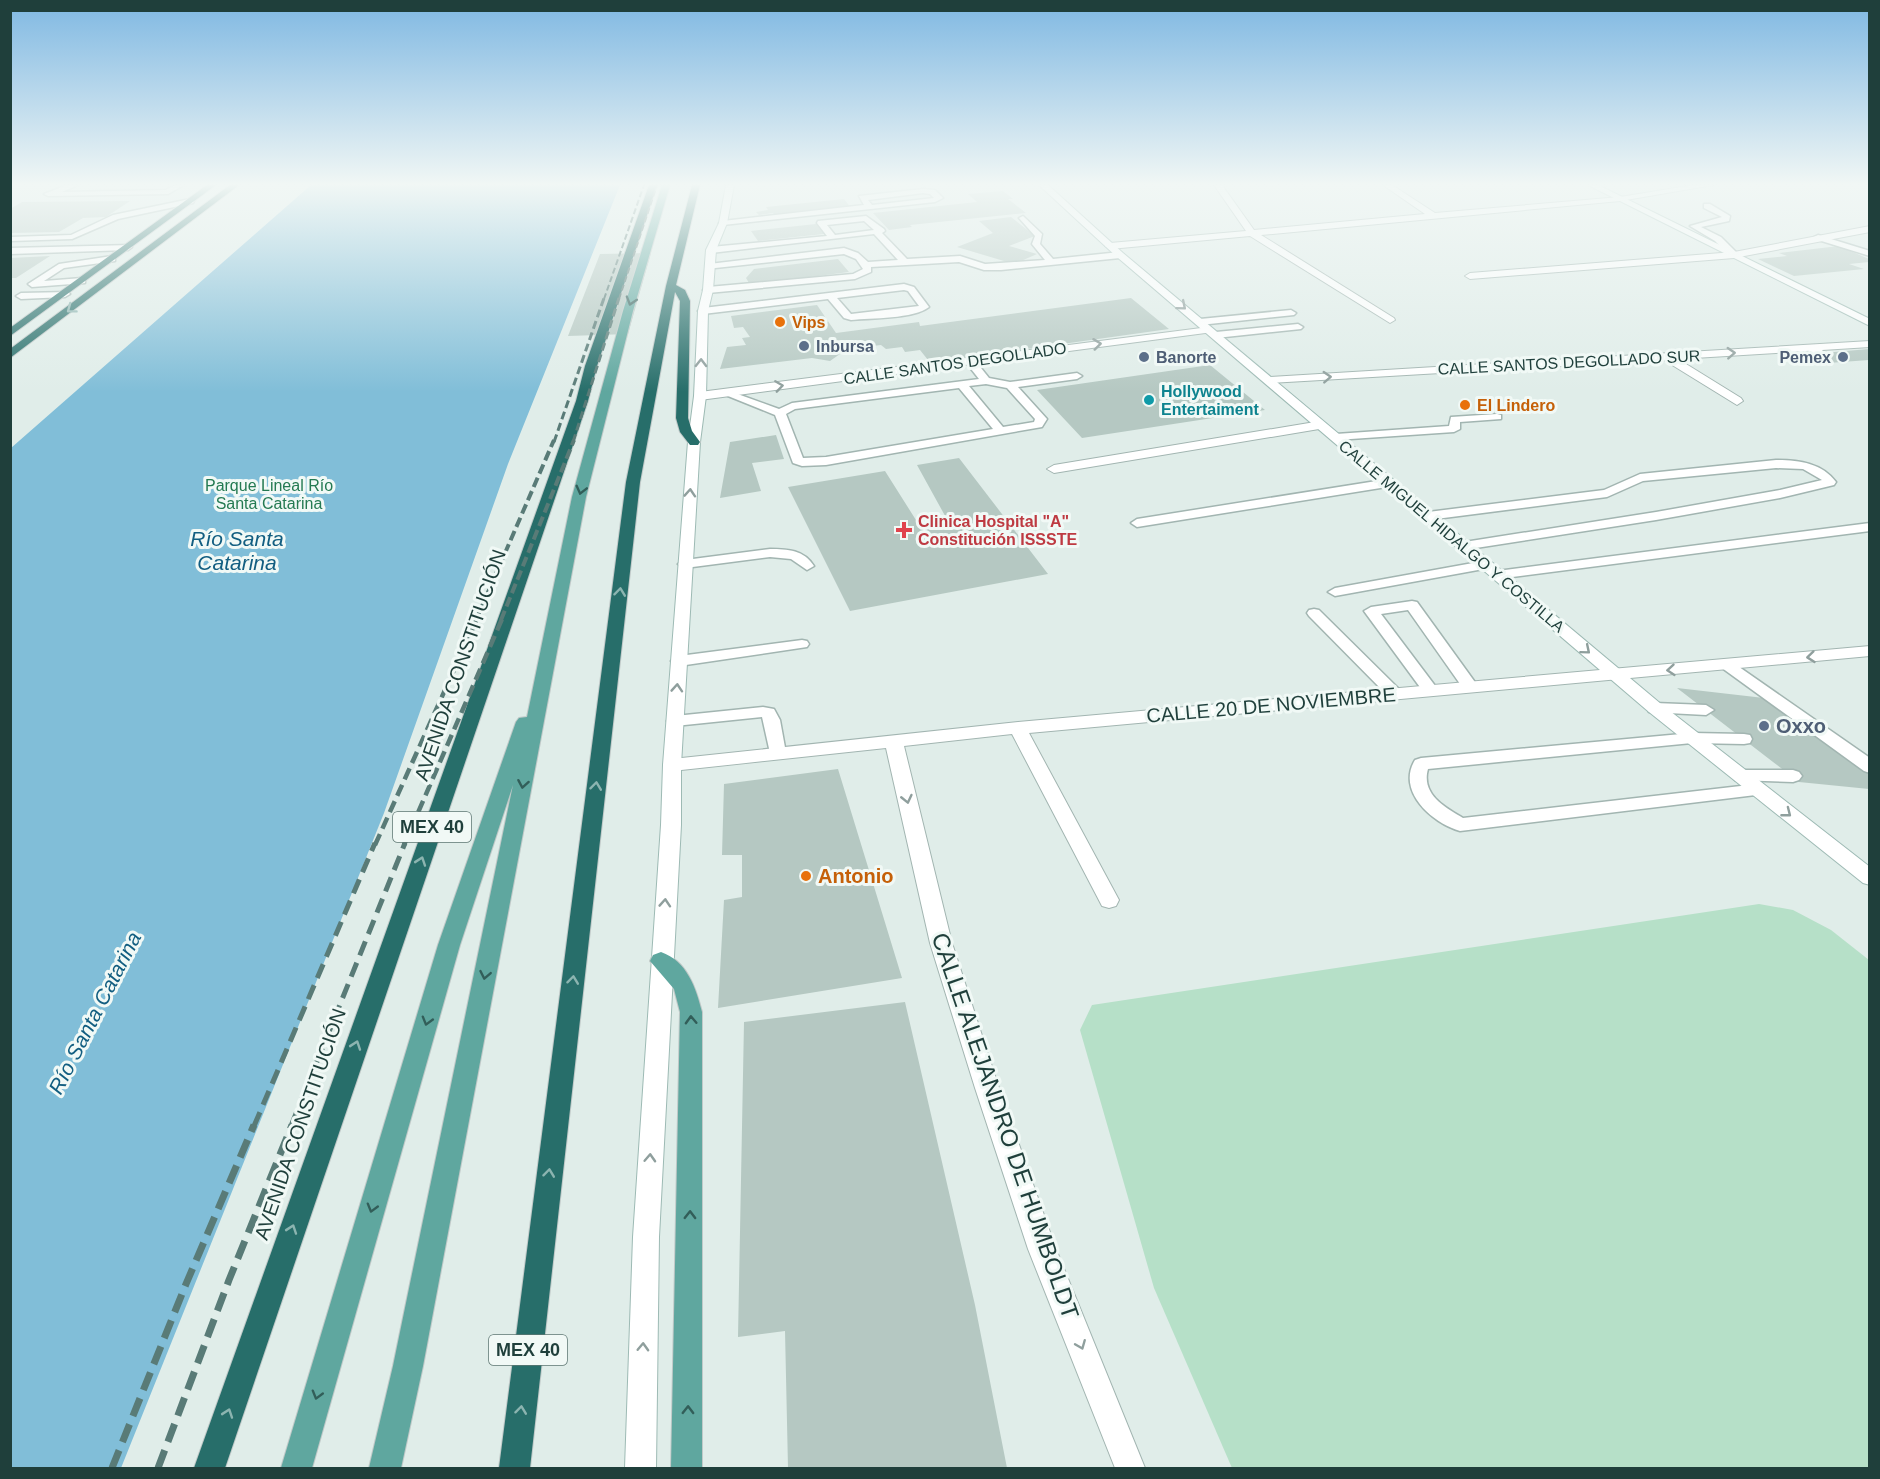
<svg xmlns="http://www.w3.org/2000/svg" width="1880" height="1479" viewBox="0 0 1880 1479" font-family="Arial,sans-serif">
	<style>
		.green { fill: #b6e0c8 }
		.water { fill: #81bed8 }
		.building { fill: #b5c8c2 }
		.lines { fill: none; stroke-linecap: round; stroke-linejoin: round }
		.lane-casing { stroke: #a2b5b1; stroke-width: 3 }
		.street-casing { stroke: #a2b5b1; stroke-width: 2 }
		.secondary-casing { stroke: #9dbab4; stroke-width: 2 }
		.primary-casing { stroke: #c0c9c8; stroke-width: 2 }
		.highway-casing { stroke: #c0c9c8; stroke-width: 2 }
		.lane { fill: #fff; fill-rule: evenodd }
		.street { fill: #fff; fill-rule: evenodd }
		.secondary { fill: #fff; fill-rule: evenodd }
		.primary { fill: #5fa79f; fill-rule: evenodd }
		.highway { fill: #276e6a; fill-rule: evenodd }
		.rail-far5 { stroke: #597b77; stroke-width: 2; stroke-dasharray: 6 3; stroke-linecap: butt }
		.rail-far4 { stroke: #597b77; stroke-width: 3; stroke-dasharray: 8 4; stroke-linecap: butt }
		.rail-far3 { stroke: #597b77; stroke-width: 4; stroke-dasharray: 10 4.5; stroke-linecap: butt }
		.rail-far2 { stroke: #597b77; stroke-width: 4.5; stroke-dasharray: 12 6; stroke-linecap: butt }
		.rail-far1 { stroke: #597b77; stroke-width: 5; stroke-dasharray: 15 8; stroke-linecap: butt }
		.rail { stroke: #597b77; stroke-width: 7; stroke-dasharray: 19 9; stroke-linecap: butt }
		.oneway { stroke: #325e59 }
		.oneway2 { stroke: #8f9f9d }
		.oneway3 { stroke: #8cb4b0 }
		.food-dot { fill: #e8710a; stroke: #f1f9f6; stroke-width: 2 }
		.service-dot { fill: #5c6f8a; stroke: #f1f9f6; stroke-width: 2 }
		.culture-dot { fill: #0f9aa8; stroke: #f1f9f6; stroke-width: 2 }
		.health-dot { fill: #e0444e; stroke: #f1f9f6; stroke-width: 2 }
		.labels { text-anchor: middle; stroke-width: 6; stroke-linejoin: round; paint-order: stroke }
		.far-food-label { font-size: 16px; font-weight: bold; fill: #c56008; stroke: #f1f9f6; text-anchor: start }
		.far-service-label { font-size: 16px; font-weight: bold; fill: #4e5e75; stroke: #f1f9f6; text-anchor: start }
		.far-street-label { font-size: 16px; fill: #1f3f3b; stroke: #f1f9f6 }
		.far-culture-label { font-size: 16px; font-weight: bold; fill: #0d838f; stroke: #f1f9f6; text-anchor: start }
		.far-park-label { font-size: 16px; fill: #247a52; stroke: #f1f9f6 }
		.far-health-label { font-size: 16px; font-weight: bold; fill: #be3a42; stroke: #f1f9f6; text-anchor: start }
		.shield { fill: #f1f9f6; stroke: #5e7773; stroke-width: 1.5 }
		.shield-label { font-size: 18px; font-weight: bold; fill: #1f3f3b }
		.street-label { font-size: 20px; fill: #1f3f3b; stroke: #f1f9f6 }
		.service-label { font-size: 20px; font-weight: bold; fill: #4e5e75; stroke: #f1f9f6; text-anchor: start }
		.food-label { font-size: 20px; font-weight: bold; fill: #c56008; stroke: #f1f9f6; text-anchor: start }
		.water-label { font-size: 21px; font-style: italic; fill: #125e81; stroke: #f1f9f6 }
		.near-street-label { font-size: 24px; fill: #1f3f3b; stroke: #f1f9f6 }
	</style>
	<rect width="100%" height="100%" fill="#e0ede9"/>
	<path class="green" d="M1759,904l34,6 38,20 38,30v508h-637l-78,-180 -74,-258 12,-25z"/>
	<path class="water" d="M311,185h309l-112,279 -124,349 -263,655h-110v-1020z"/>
	<path class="building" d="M1003,191l10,8h-5l18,14 -116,12 2,2 -23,3 -16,-17 104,-11 -9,-8z
		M844,199l7,9 -76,8 -2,-3 -14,2 -3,-3 12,-2 -2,-3z
		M130,201l-24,16 -23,1 -24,14 -49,1v-24l12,-7z
		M1011,217l24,19 -26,10 28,8 -23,10 -57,-17 36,-14 -14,-12z
		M816,224l8,10 -66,7 -7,-10z
		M1839,246l30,13v3l-20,2 15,5 -70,7 -36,-17 29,-3 -8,-3z
		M651,253l-23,81 -60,2 32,-82z
		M50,256l-34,22h-6v-20z
		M838,259l11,13 -86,11h-14l-3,-5 8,-9z
		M1131,298l38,31 -221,31h-20l-8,-10 -15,2 -3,-5 -16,2 -5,-4 -34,4 -17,12 -18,-3 -92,11 7,-22 19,-2 -4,-7 8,-1 -7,-10 -9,1 -3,-12 86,-11 19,28 83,-11 1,4z
		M1869,349v11l-41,3 -17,-9z
		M1210,365l55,45 -183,28 -45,-48z
		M776,435l8,24 -32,4 9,28 -41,7 10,-56z
		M959,458l89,116 -198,37 -62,-124 97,-16 36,57 28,-5 -32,-58z
		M1677,688l87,10 105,76v15l-70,-7z
		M838,769l64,209 -184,30 6,-108 18,-3v-42h-20l2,-71z
		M905,1002l70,303 32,163h-219l-3,-137 -47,6 6,-315z"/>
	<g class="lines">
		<defs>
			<path id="lane" d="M67,185h11l-16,7 104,-2 9,-5h9l-16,9 -120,2 -4,-2z
				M923,189l12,1 8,8 -8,4 -212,23 -4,-2 4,-2 141,-16 -5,-9zM923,193l7,1 4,4 -62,7 -4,-5z
				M190,199l4,2 -1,2 -75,16 -46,20 -62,2v-4l61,-2 42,-20z
				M1704,204h6l20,12 -1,5 -28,6 20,10 16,16v4h-6l-16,-16 -25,-15 32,-9 -18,-9z
				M866,216l18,13 1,2 -3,2 25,26 53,-3 25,8 60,-4 -13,-16 3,-8 -16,-18 4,-2 19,18 -2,10 13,15 67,-7 4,3 -4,3 -119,12h-17l-25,-8 -88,5v5l-16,7 -147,14 -5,-3 5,-3 145,-13 10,-5 -7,-10 -12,-5 -138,15v-4l3,-1 135,-16 14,5 10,9 30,-2 -24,-26 -163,19 -4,-3 4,-3 116,-11 -10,-13 1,-2zM864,221l10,9 -39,5 -8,-10z
				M1818,235l52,16v5l-55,-17 -1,-2z
				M131,245l1,2 -4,3 -118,4v-6z
				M112,256l3,1v4l-51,7 -20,13 38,-3 3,1v4l-53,4 -4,-3 31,-20z
				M904,284l10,3 15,20c-15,12 -58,11 -78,13l-7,-2 -16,-19 -125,15 -5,-3 5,-3zM904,290l4,1 11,15 -68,8 -14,-16z
				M68,292l2,2 -5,3 -44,2 -5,-3 5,-3z
				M1291,310l5,3 -2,2 -94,10 -5,-3 5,-3z
				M1298,324l5,3 -2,2 -85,9 -5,-3 5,-3z
				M1808,346h8l10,7 -9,2 -9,-5z
				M969,357l4,1 16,20 21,4 67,-9 5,3 -5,3 -59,8 29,32 -5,8 -216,38 -24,1 -9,-3 -18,-48 -52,-21 5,-3 4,1 47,17 13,-6 187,-24 -15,-19zM986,384l21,4 28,31 -1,3 -31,5 -34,-41zM959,388l34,41 -167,28 -23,1 -17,-44 9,-5z
				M1497,414l4,1v4l-41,3v7l-6,3 -118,8 -6,-3 6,-3 113,-8 2,-9z
				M1776,460c23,0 46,3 60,22l-2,3 -54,13 -124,22 -193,30 -5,-1 -2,-3 2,-3 198,-31 124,-22 42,-10 -19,-11 -27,-1 -133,13 -36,16 -179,23 -6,-4 6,-4 176,-22 36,-16z
				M1389,479l4,1v6l-256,41 -6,-4 6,-4z
				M1870,523v8l-373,48 -7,-4 7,-4z
				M770,549c18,0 34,1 44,17l-7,4 -16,-11 -21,-2 -85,11 -7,-4 7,-4z
				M1484,561l5,1 2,3 -2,3 -154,28 -7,-4 7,-4z
				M1412,601l5,1 60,83 2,3 -2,3h-12l-57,-81 -27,4 58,77 -2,3h-12l-61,-83 7,-4z
				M1314,609l5,1 82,81 2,3 -2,3h-12l-80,-81 -2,-3 2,-3z
				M802,640l5,1 2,3 -2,3 -128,19 -8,-5 8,-5z
				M1727,660l5,2 138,96v15l-6,-2 -142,-103 -3,-3 3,-3z
				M1655,703l51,2 8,5 -8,5 -57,-3 -2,-4z
				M763,707l11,2 6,11 6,33 -2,4h-12l-2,-4 -8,-36 -87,9 -6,-1 -2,-4 2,-4 6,-1z
				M1692,733l52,1 6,1 2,4 -2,4 -6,1 -52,-1 -264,26c-7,25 16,38 35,49l295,-34 6,2 3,4 -3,4 -304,37c-28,-8 -64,-40 -45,-71l6,-2z
				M1741,770h52l6,2 3,4 -3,4 -6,2 -58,-2 -3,-4 3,-4z"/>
			<path id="street" d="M1214,185h8l32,45 171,-16 -42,-29h9l43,28 185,-16 74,-12h19l-93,16 -359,34 133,83 1,2 -5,3 -140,-87 -140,13 -5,-3 5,-3 136,-12z
				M1870,226v6l-136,26 -264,21 -5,-3 5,-3 264,-21z
				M1209,327l5,3 -1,2 -513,68 -6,-4 6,-4z
				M1870,341v6l-192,12 63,39 2,3 -6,4 -73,-45 -396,23 -6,-3 6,-3z
				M1321,421l6,4 -2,3 -271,45 -7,-4 7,-4z
				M1870,646v10l-841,77 90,167 -3,6 -7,2 -7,-2 -90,-172 -108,12 48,197 47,145 57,161 89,219h-30l-87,-219 -53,-161 -45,-145 -44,-195 -214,23 -7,-2 -2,-4 2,-4 7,-2 346,-37z"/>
			<path id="secondary" d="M726,185h8l-7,38 -11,27 -3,40 -5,21 -2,85 -6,46 -19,323v60l-22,412 -3,231h-31l8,-231 28,-412 2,-60 25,-323 6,-46 4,-85 5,-21 3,-40 13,-27z
				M1039,185h9l75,68 538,451 209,163v18l-7,-2 -214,-171 -532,-455z
				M1588,185h10l272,134v7z"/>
			<path id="primary" d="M662,185h8l-37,126 -47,186 -163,869 -22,102h-32l24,-102 120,-581 -53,160 -148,523h-31l157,-523 78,-223 3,-4 8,-1 45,-220 51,-186z
				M661,952c26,9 35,36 41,60v456h-31l9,-456 -6,-23 -24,-28 3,-6z"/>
			<path id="highway" d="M207,185h9l-206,151v-8z
				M230,185h9l-229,173v-9z
				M649,185h8l-60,181 -9,35 -363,1067h-31l382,-1067 9,-35z
				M692,185h8l-24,100 9,5 5,11 -2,117 4,13 8,11 -2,3h-8l-10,-13 -4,-14 4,-117 -5,-9 -35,190 -110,986h-31l127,-986 40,-196z"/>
		</defs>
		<use href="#lane" class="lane-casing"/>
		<use href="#street" class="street-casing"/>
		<use href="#secondary" class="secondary-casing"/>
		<use href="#primary" class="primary-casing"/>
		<use href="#highway" class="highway-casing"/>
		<use href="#lane" class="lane"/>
		<use href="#street" class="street"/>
		<use href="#secondary" class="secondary"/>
		<use href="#primary" class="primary"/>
		<use href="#highway" class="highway"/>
		<path class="rail-far5" d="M604,299l40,-114
			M619,299l38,-114"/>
		<path class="rail-far4" d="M554,442l50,-144
			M573,442l46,-144"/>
		<path class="rail-far3" d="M476,620l78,-180
			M501,620l73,-180"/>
		<path class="rail-far2" d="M375,845l102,-226
			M404,845l98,-226"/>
		<path class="rail-far1" d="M254,1126l121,-283
			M291,1126l114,-283"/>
		<path class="rail" d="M112,1468l74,-184 68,-159
			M158,1468l71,-188 63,-155"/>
	</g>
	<defs><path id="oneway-chevron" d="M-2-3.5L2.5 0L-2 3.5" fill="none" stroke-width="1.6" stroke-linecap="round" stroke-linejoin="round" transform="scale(1.5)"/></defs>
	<g class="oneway">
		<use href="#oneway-chevron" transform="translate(631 301) rotate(107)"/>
		<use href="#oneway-chevron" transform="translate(581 490) rotate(104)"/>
		<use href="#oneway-chevron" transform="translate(523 784) rotate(100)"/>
		<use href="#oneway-chevron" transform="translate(485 975) rotate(101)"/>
		<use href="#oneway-chevron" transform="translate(691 1020) rotate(-92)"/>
		<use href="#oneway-chevron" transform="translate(427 1021) rotate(106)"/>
		<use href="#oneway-chevron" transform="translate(372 1208) rotate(106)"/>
		<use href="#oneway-chevron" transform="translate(690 1215) rotate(-89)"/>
		<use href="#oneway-chevron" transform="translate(317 1395) rotate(106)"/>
		<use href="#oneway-chevron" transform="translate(688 1410) rotate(-89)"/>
	</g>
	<g class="oneway2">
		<use href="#oneway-chevron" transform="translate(1182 306) rotate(40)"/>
		<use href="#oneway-chevron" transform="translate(1097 344) rotate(-7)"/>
		<use href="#oneway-chevron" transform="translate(1731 353) rotate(-3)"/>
		<use href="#oneway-chevron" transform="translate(701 363) rotate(-89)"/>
		<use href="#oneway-chevron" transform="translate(1327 377) rotate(-3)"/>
		<use href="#oneway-chevron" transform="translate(779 386) rotate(-8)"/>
		<use href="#oneway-chevron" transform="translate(690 493) rotate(-86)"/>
		<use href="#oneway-chevron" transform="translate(1586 650) rotate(40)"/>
		<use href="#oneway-chevron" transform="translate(1811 657) rotate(174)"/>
		<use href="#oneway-chevron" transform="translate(1671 670) rotate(175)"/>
		<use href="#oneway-chevron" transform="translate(677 688) rotate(-86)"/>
		<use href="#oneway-chevron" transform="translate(907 799) rotate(77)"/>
		<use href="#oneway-chevron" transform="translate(1787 813) rotate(38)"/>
		<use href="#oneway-chevron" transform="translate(665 903) rotate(-86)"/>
		<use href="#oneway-chevron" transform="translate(650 1158) rotate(-87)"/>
		<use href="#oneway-chevron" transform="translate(1081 1345) rotate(68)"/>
		<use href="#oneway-chevron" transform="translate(643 1347) rotate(-88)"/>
	</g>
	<g class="oneway3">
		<use href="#oneway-chevron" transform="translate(71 309) rotate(143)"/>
		<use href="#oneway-chevron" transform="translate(620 592) rotate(-83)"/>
		<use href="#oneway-chevron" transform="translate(596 786) rotate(-83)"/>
		<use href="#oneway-chevron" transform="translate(421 861) rotate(-71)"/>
		<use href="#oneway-chevron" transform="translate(573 980) rotate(-83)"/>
		<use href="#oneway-chevron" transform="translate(356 1045) rotate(-71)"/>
		<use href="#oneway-chevron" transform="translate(549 1173) rotate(-83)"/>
		<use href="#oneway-chevron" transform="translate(292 1229) rotate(-71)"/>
		<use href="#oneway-chevron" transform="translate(521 1410) rotate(-83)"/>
		<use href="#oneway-chevron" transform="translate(228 1413) rotate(-71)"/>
	</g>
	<linearGradient id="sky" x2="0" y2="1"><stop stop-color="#7fb8e2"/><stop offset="0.47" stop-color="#f1f7f5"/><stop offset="1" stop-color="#f1f7f5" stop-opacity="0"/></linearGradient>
	<rect width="1880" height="392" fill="url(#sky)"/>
	<g class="food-dot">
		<circle cx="780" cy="322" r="6"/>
		<circle cx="1465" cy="405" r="6"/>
		<circle cx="806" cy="876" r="6"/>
	</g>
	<g class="service-dot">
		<circle cx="804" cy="346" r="6"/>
		<circle cx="1144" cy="357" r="6"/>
		<circle cx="1843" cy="357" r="6"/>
		<circle cx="1764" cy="726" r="6"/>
	</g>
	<circle class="culture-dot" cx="1149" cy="400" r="6"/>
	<path class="health-dot" d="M901 521h6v6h6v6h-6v6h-6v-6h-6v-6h6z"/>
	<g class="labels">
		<g class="far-food-label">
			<text x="792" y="328">Vips</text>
			<text x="1477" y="411">El Lindero</text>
		</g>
		<g class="far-service-label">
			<text x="816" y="352">Inbursa</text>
			<text x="1156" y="363">Banorte</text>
			<text x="1831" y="363" text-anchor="end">Pemex</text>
		</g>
		<g class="far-street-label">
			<text transform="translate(1569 362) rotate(-3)" y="6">CALLE SANTOS DEGOLLADO SUR</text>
			<text transform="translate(955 363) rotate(-8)" y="6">CALLE SANTOS DEGOLLADO</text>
			<text transform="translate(1452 536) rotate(40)" y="6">CALLE MIGUEL HIDALGO Y COSTILLA</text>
		</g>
		<g class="far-culture-label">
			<text x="1161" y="397">Hollywood<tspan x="1161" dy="18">Entertaiment</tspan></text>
		</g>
		<g class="far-park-label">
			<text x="269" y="491">Parque Lineal Río<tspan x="269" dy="18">Santa Catarina</tspan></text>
		</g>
		<g class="far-health-label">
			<text x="918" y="527">Clinica Hospital "A"<tspan x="918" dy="18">Constitución ISSSTE</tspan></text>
		</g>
		<g class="shield">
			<rect x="393" y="812" width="78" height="30" rx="4.5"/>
			<rect x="489" y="1335" width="78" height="30" rx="4.5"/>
		</g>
		<g class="shield-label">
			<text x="432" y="833">MEX 40</text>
			<text x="528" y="1356">MEX 40</text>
		</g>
		<g class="street-label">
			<text transform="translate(460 665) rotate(-71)" y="7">AVENIDA CONSTITUCIÓN</text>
			<text transform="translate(1271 705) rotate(-5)" y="7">CALLE 20 DE NOVIEMBRE</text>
			<text transform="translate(300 1124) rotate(-71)" y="7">AVENIDA CONSTITUCIÓN</text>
		</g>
		<g class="service-label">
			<text x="1776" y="733">Oxxo</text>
		</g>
		<g class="food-label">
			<text x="818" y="883">Antonio</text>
		</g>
		<g class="water-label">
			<text x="237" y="546">Río Santa<tspan x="237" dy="24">Catarina</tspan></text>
			<text transform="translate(95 1013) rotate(-63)" y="7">Río Santa Catarina</text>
		</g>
		<g class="near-street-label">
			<text transform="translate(1005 1126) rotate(71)" y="8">CALLE ALEJANDRO DE HUMBOLDT</text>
		</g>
	</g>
	<rect width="1880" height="1479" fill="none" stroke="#1f3f3b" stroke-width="24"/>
</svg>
